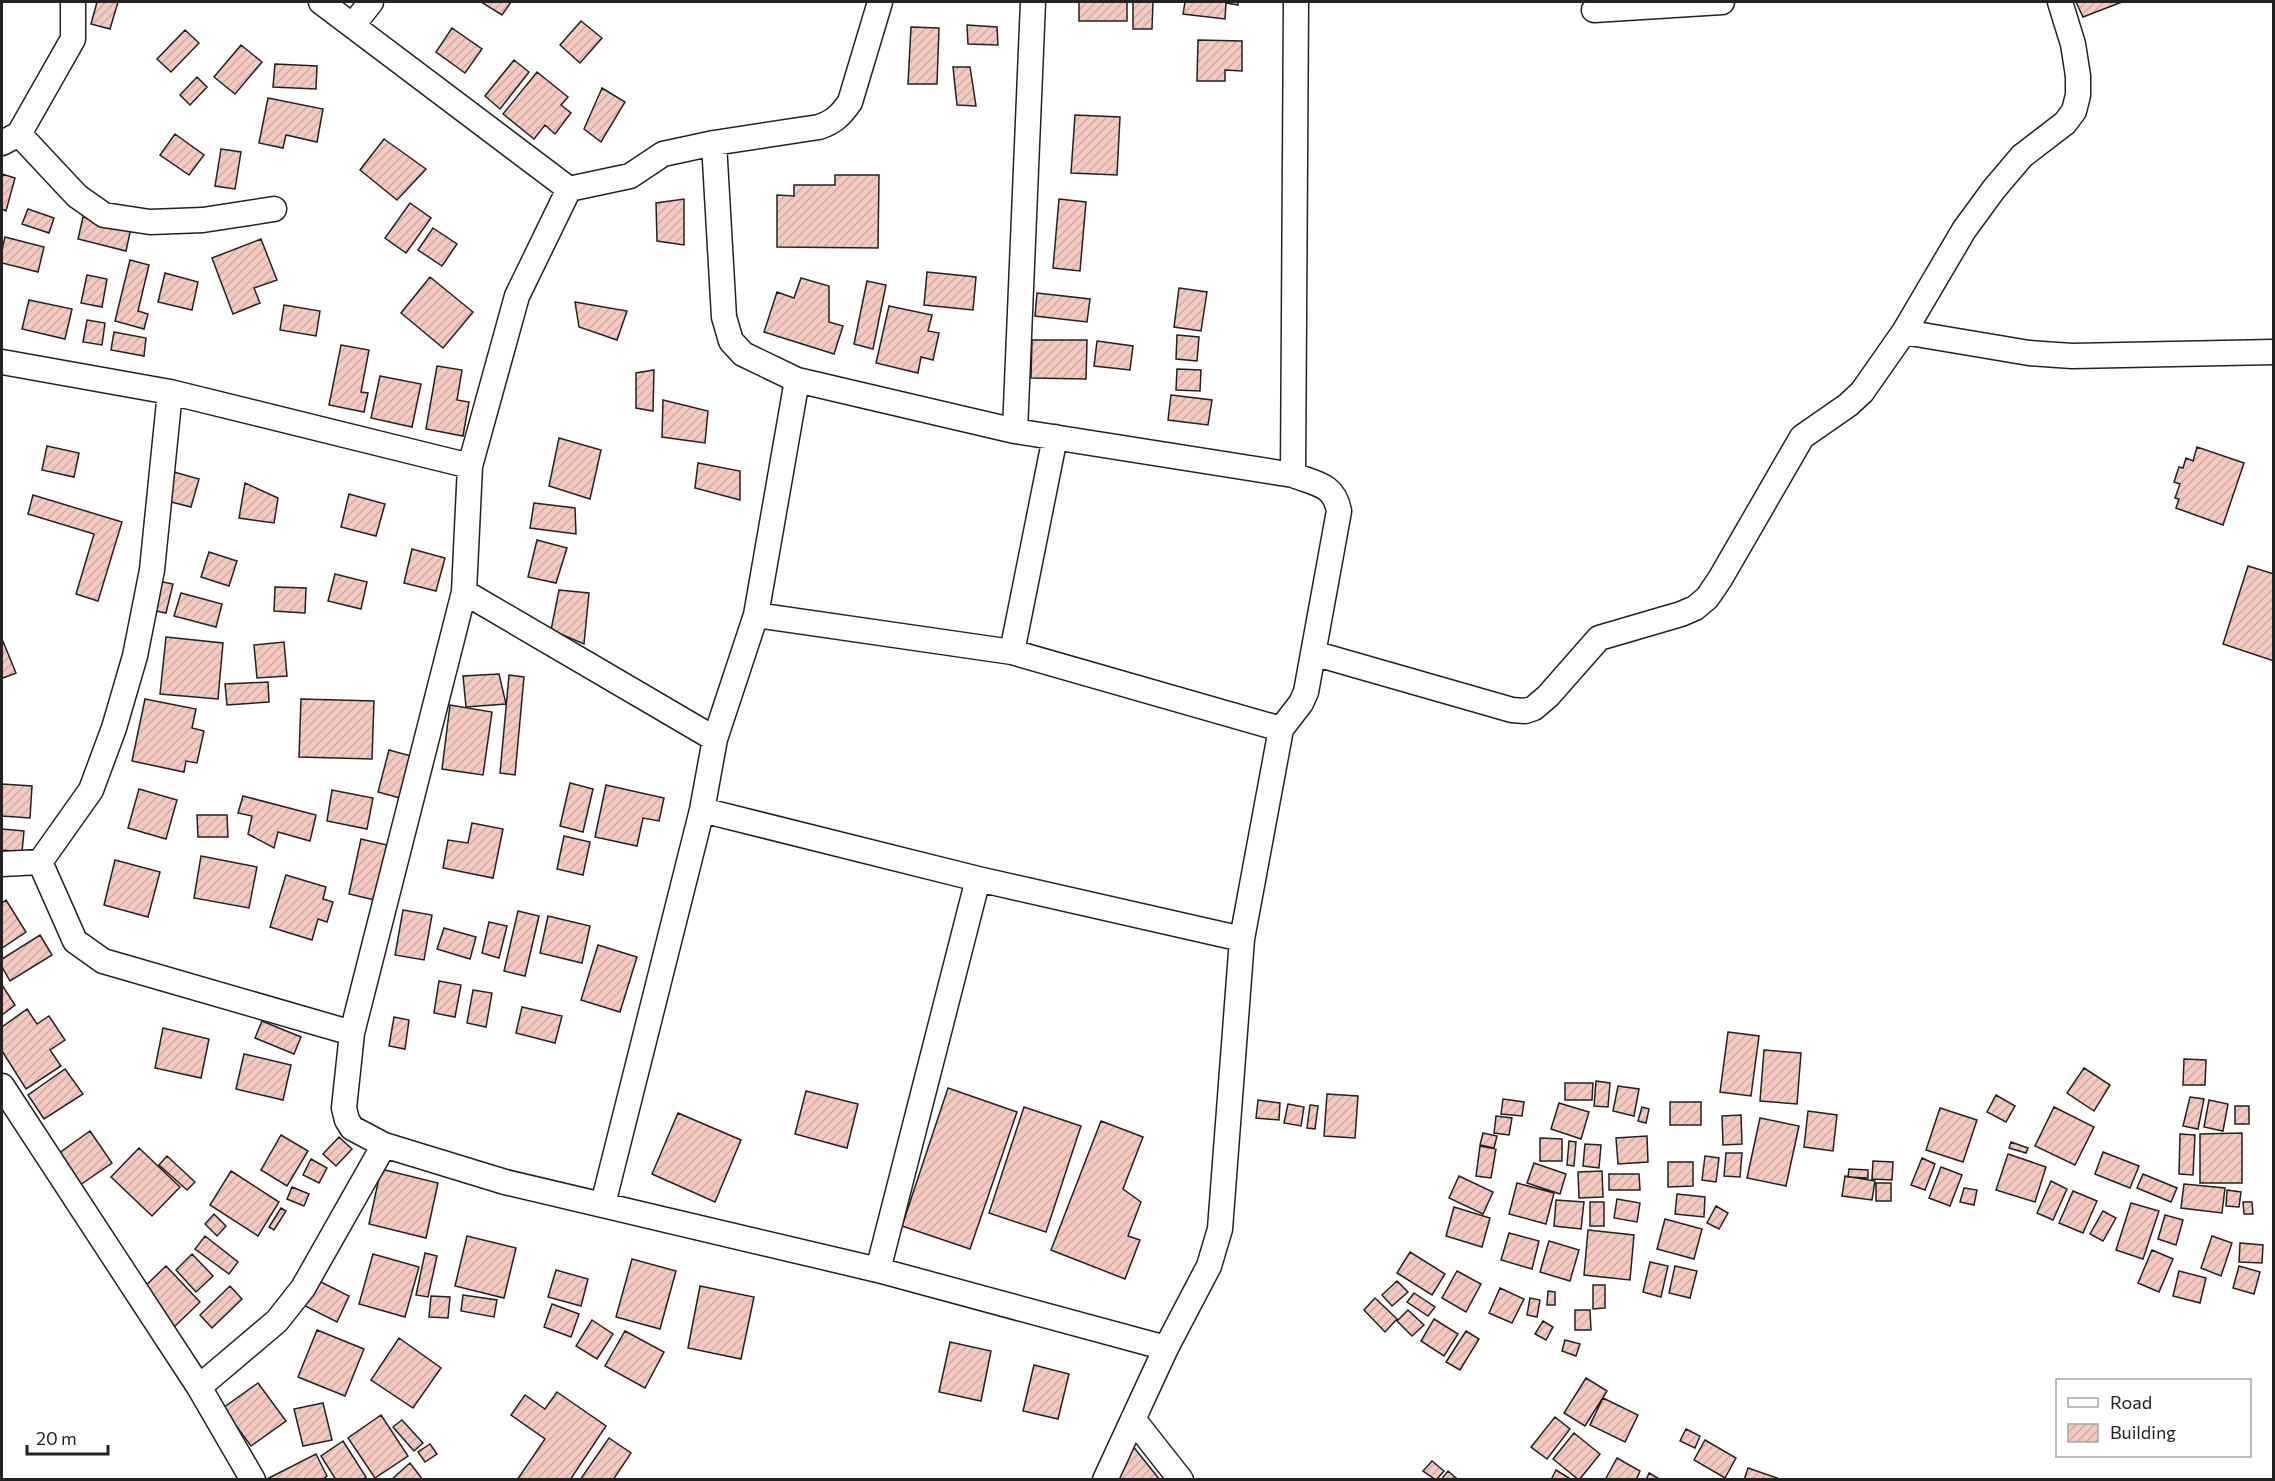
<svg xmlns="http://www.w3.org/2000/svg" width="2275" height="1481" viewBox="0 0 2275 1481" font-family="Commissioner,sans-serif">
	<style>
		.building { fill: url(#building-hatch); stroke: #222; stroke-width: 1.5 }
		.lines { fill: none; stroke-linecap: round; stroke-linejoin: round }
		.minor-casing { stroke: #222; stroke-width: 27 }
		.minor { stroke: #fff; stroke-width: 24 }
	</style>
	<defs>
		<pattern id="building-hatch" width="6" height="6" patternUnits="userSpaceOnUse" patternTransform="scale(1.5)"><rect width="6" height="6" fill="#f3c9c0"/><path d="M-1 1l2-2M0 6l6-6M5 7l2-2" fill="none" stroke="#d0aca5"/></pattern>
	</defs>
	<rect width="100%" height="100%" fill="#fff"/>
	<path class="building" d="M97,2h21l-8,27 -19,-5z
		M481,2h30l-9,13z
		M1079,2h48v19h-48z
		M1133,2h20l-1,27h-19z
		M1185,2h53v3l-12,-2 -1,16 -42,-5z
		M2076,2h46l-39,15z
		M581,21l21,17 -22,25 -20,-18z
		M967,25l30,2 1,18 -30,-1z
		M911,27l28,1 -2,56h-29z
		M452,28l30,21 -17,24 -29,-21z
		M185,30l14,13 -28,29 -14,-13z
		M1198,40l44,1v30l-17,-1v11h-28z
		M241,45l21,17 -27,32 -21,-17z
		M514,60l15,12 -29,37 -15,-13z
		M275,64l42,2 -1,23 -43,-2z
		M953,67h17l6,39 -19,-1z
		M537,72l31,25 -7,8 10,8 -16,21 -10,-9 -11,14 -31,-25z
		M197,77l10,10 -17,18 -10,-10z
		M602,88l23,14 -24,40 -17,-13z
		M268,98l55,11 -6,33 -31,-7 -3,13 -24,-5z
		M1075,115l45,2 -3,58 -46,-2z
		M175,134l29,21 -15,20 -29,-20z
		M384,139l42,30 -29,31 -37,-30z
		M221,149l20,3 -6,37 -20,-3z
		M2,174l13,4 -9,33 -4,-2z
		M835,175h44l-1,73 -101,-1v-52l17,1v-11h41z
		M684,199v46l-27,-4 -1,-38z
		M1059,199l27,3 -6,69 -27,-3z
		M410,203l21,15 -25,35 -21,-15z
		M28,209l26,9 -5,15 -27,-9z
		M83,217l48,11 -5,23 -48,-12z
		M433,228l24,16 -15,22 -24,-16z
		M5,237l39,10 -6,25 -36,-9v-13z
		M261,239l16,41 -23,8 6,15 -27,11 -21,-56z
		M130,260l19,5 -11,46 10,3 -4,15 -29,-8z
		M927,272l49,5 -3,33 -49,-5z
		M165,273l33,9 -6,28 -34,-8z
		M87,275l20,4 -5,28 -21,-4z
		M430,277l43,35 -30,36 -42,-35z
		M801,278l28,8v36l14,4 -9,28 -70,-22 13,-40 17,6z
		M867,281l19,4 -13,64 -19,-5z
		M1179,288l28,4 -6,39 -27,-4z
		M1037,293l53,6 -3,23 -52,-6z
		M29,300l43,9 -7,30 -43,-10z
		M575,302l52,9 -10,29 -38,-13z
		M284,305l36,6 -4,25 -36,-6z
		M889,306l43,9 -4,16 11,2 -6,27 -12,-3 -3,16 -42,-10z
		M87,320l18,3 -3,22 -19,-3z
		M114,332l32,6 -2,18 -33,-6z
		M1177,335l22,2 -2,24 -21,-2z
		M1032,340h55l-1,39 -55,-1z
		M1097,341l36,5 -3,24 -36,-4z
		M341,345l28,5 -8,42 7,1 -4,19 -35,-7z
		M437,366l25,4 -5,30 12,2 -6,34 -37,-7z
		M1177,369l24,1 -1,21 -24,-1z
		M654,370l-1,41 -17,-3v-35z
		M380,376l41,8 -9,43 -41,-9z
		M1171,395l41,5 -4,25 -40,-5z
		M663,400l45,11 -3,32 -43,-6z
		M559,438l42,12 -11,49 -41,-13z
		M47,446l32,7 -5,24 -32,-7z
		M2197,447l47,16 -21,62 -47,-17 3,-9 -4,-1 5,-14 -6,-2 5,-15 4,1 3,-10 7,3z
		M698,463l42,8v29l-45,-12z
		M174,472l25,7 -8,28 -24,-6z
		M245,483l33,15 -4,25 -35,-5z
		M349,494l36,10 -9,32 -35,-9z
		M33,495l89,27 -24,79 -22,-7 18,-60 -66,-20z
		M534,503l41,5 1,26 -46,-6z
		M537,540l30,8 -11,35 -28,-6z
		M412,549l33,9 -9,33 -32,-8z
		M209,552l28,9 -8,25 -28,-9z
		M2248,566l26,8v87l-51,-17z
		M335,574l32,8 -6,27 -33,-8z
		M158,581l15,3 -7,29 -15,-3z
		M275,587l31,1 -1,25 -31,-2z
		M559,590l30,3 -5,51 -33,-14z
		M181,593l41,11 -6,23 -42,-11z
		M166,637l57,6 -5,56 -58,-5z
		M2,639l14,34 -13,5 -1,-3z
		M284,642l3,34 -30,2 -3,-33z
		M499,674l7,30 -40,3 -3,-31z
		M509,675l15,2 -9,98 -15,-2z
		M268,682l1,20 -42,3 -2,-21z
		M145,699l51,10 -4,19 12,3 -7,32 -11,-2 -2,11 -52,-11z
		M301,699l73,2 -2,58 -73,-2z
		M450,705l42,7 -9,63 -41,-6z
		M389,750l22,6 -11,42 -22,-6z
		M570,783l23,6 -10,43 -23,-6z
		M2,784l30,2 -2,32 -28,-2z
		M606,785l58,13 -5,23 -16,-3 -6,28 -42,-9z
		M139,789l38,11 -11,39 -38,-11z
		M332,790l41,8 -6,31 -40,-8z
		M243,796l73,19 -6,26 -32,-9 -4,16 -26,-14 4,-18 -14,-3z
		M197,815h30l1,22h-30z
		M472,823l31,6 -10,49 -50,-10 5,-28 20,3z
		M2,829l22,2 -2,21 -20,-2z
		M564,836l26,6 -7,33 -26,-6z
		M361,839l26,6 -12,55 -26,-6z
		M201,856l56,11 -8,41 -55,-10z
		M115,860l45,12 -12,45 -44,-12z
		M286,875l40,12 -3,12 10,3 -6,20 -9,-3 -6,21 -42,-13z
		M6,900l20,32 -24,16v-45z
		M403,910l29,5 -8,45 -29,-5z
		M518,911l21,5 -14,60 -21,-5z
		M548,916l42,10 -8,37 -42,-10z
		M489,922l18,4 -8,32 -17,-5z
		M444,928l32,9 -6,22 -33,-10z
		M40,935l12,20 -42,26 -8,-14v-8z
		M598,945l39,12 -17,55 -39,-12z
		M439,981l22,4 -6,32 -21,-4z
		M2,985l13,20 -13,10z
		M473,990l19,3 -6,34 -19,-4z
		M522,1007l40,9 -7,27 -39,-10z
		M27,1009l10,15 12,-8 16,24 -15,10 11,16 -35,23 -24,-38v-24z
		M394,1017l15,3 -4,29 -16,-3z
		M262,1021l39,16 -7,17 -39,-16z
		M163,1028l46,11 -8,39 -46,-10z
		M1728,1032l31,4 -8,60 -31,-4z
		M1764,1050l37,3 -4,51 -37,-3z
		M244,1054l47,11 -8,35 -47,-11z
		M2184,1059l22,1 -1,25h-22z
		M2084,1068l26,17 -16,26 -27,-18z
		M65,1069l18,25 -39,25 -16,-24z
		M1596,1081l14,2 -2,24 -14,-1z
		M1565,1083h28l-1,17h-27z
		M1618,1086l21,3 -5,27 -21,-5z
		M948,1088l69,24 -47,137 -68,-23z
		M806,1091l52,13 -11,44 -52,-14z
		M1327,1094l31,2 -3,42 -31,-2z
		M1996,1095l19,11 -9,16 -19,-10z
		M2190,1097l14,2 -6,30 -15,-3z
		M1503,1099l21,3 -2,14 -21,-2z
		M1258,1100l22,3 -1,17 -23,-2z
		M2209,1100l19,4 -5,27 -19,-4z
		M1670,1102h31v23h-31z
		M1559,1103l30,9 -8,27 -30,-10z
		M1288,1104l16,3 -3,19 -17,-3z
		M1310,1105l8,1 -3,23 -8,-1z
		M2235,1106h14v18h-14z
		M1024,1107l57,19 -35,106 -57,-19z
		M1642,1107l7,2 -3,14 -8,-2z
		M2054,1107l40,20 -19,38 -40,-19z
		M1940,1108l37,12 -14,42 -37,-12z
		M1808,1111l29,4 -4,36 -29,-4z
		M678,1113l63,27 -26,62 -63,-28z
		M1741,1115l1,29 -19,1 -1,-29z
		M1496,1116l16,2 -3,17 -15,-2z
		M1760,1118l39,8 -13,60 -39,-8z
		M1101,1121l42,16 -20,52 18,13 -13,34 12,4 -15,39 -74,-29z
		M90,1131l22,32 -35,24 -22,-31z
		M1483,1133l14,3 -3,12 -14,-3z
		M2242,1133v50h-42v-49z
		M2180,1134l15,1 -2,40 -14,-1z
		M281,1135l27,16 -21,35 -26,-16z
		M1647,1136l1,26 -30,2 -2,-26z
		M339,1137l13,12 -16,17 -13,-12z
		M1540,1138l22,1v22h-22z
		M1569,1141l7,1 -2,24 -7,-1z
		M2011,1142l17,6 -2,5 -17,-5z
		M1585,1144l16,1 -2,23 -16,-2z
		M1480,1146l16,3 -5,29 -15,-2z
		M139,1148l41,39 -28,29 -41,-39z
		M2103,1152l36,14 -9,22 -35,-14z
		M1726,1153h16l-2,24 -16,-1z
		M2008,1154l38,13 -11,35 -39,-12z
		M167,1156l28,26 -8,8 -28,-25z
		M1705,1156l14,2 -3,24 -14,-2z
		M1922,1158l13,6 -10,26 -14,-5z
		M311,1159l16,9 -8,15 -16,-8z
		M1873,1161l20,1 -1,18 -20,-1z
		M1668,1162h25v24l-25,1z
		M1534,1163l32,11 -6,20 -33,-11z
		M1941,1167l21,8 -12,31 -21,-8z
		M381,1169l57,14 -12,55 -57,-14z
		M1849,1169l19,1v8l-20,-1z
		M231,1171l48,31 -21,34 -48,-31z
		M1602,1171l1,26 -24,1 -1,-26z
		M1609,1174h30l1,16h-31z
		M2143,1174l34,14 -6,14 -34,-14z
		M1459,1176l34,16 -10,22 -34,-16z
		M1845,1176l30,5 -3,19 -30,-4z
		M2051,1181l16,8 -14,31 -16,-7z
		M1517,1183l37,10 -8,31 -37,-10z
		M1876,1183h15v18h-15z
		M2184,1184l41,4 -3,25 -41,-5z
		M292,1187l17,7 -5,12 -17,-7z
		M1964,1188l13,2 -3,15 -14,-3z
		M2227,1190l14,2 -2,15 -13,-1z
		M2073,1191l24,10 -14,32 -24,-10z
		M1677,1194l28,3 -1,20 -29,-3z
		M1617,1199l23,4 -3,19 -23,-4z
		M1556,1200l28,2 -3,27 -27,-3z
		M1590,1202h14v24h-14z
		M2243,1202h9l1,12h-9z
		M2131,1203l28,8 -16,48 -27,-9z
		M1716,1206l12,7 -9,16 -12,-6z
		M1454,1207l36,11 -8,29 -36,-11z
		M281,1208l5,3 -12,19 -5,-3z
		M2103,1211l13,7 -13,23 -13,-7z
		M214,1214l12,12 -9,10 -12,-12z
		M2165,1215l18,5 -7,25 -18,-6z
		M1665,1219l37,10 -8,30 -37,-10z
		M1588,1230l46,5 -4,45 -46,-5z
		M1509,1233l30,8 -7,28 -31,-9z
		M205,1236l33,26 -9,12 -34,-25z
		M467,1236l49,12 -12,50 -49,-12z
		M2212,1236l20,7 -11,33 -20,-8z
		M1549,1241l30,9 -9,31 -30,-9z
		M2240,1243l23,2 -1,18 -23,-1z
		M2152,1250l21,9 -14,33 -21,-9z
		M1410,1252l35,22 -13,21 -35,-22z
		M425,1253l12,3 -9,41 -12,-2z
		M192,1254l21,22 -17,16 -20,-22z
		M373,1254l46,13 -14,50 -46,-13z
		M632,1259l44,12 -16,58 -44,-12z
		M1650,1262l18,4 -7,31 -18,-5z
		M166,1266l34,36 -27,26 -34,-36z
		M1675,1266l22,5 -7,27 -21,-5z
		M2239,1266l21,6 -6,22 -21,-6z
		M556,1270l32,9 -7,27 -33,-9z
		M1457,1271l24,13 -15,28 -24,-14z
		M2179,1271l27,7 -6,25 -27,-7z
		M315,1279l34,17 -12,26 -34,-17z
		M1397,1281l11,11 -16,14 -10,-11z
		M1593,1285h12v23l-12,1z
		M230,1286l12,13 -30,29 -12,-13z
		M700,1286l54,11 -13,62 -53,-11z
		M1500,1288l24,11 -12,24 -23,-10z
		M1548,1291l7,1v13h-8z
		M1414,1293l21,14 -7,9 -21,-14z
		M463,1295l34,5 -3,17 -33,-6z
		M431,1296l19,1 -2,21 -19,-1z
		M1375,1298l22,21 -12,13 -21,-22z
		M1530,1298l10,2 -3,17 -10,-2z
		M552,1304l27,10 -8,23 -27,-10z
		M1408,1310l16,15 -12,11 -15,-15z
		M1575,1310h15l1,20h-16z
		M1434,1319l24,15 -14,22 -23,-15z
		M592,1320l21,14 -16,25 -21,-13z
		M1543,1321l10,6 -7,13 -11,-6z
		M317,1330l47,19 -19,47 -47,-19z
		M625,1331l39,21 -19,36 -40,-22z
		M1466,1331l13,8 -19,31 -14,-8z
		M399,1338l42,30 -28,40 -42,-28z
		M1565,1340l15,4 -4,12 -14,-5z
		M950,1342l41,9 -10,50 -42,-9z
		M1034,1365l35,9 -11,45 -35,-8z
		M1586,1378l21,13 -22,35 -21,-13z
		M258,1383l28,38 -35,25 -28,-38z
		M557,1392l49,34 -36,54h-53l28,-41 -34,-24 14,-20 20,14z
		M1603,1398l35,17 -13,27 -35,-17z
		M323,1403l9,37 -29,6 -9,-37z
		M381,1415l27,41 -33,22 -27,-40z
		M1555,1417l15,12 -23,30 -16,-12z
		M402,1420l21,23 -9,8 -21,-24z
		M1686,1429l14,7 -5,12 -15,-7z
		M1574,1433l26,21 -21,26 -26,-21z
		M609,1438l22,15 -18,27h-33z
		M1705,1440l31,18 -11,20 -31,-18z
		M343,1441l23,36 -4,3h-26l-15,-24z
		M430,1444l7,10 -12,8 -7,-10z
		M1132,1445l28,35h-42z
		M316,1454l11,22 -5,4h-57z
		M1617,1458l23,13 -4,9h-31z
		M1432,1461l12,10 -8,9 -13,-9z
		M410,1463l13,17h-32z
		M1748,1468l32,11v1h-36z
		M1556,1470l16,10h-21z
		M1448,1471l8,7 -15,2z
		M1649,1473l12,7h-15z"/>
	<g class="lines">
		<defs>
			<path id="minor" d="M321,2l248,187
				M880,2l-30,100c-9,13 -16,20 -31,25l-105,16 -51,11 -33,22 -61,13 -52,107 -47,170 -6,126 -112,441 -8,75 3,12 5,8 32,17 121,37 373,88 288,78
				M1594,10l128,-8
				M353,25l18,-23
				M19,134l58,62 27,19 46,7 53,-2 71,-11
				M2,143l17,-9 54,-95v-37
				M1904,332l125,21 43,3 202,-4
				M2,362l168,30 300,74
				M797,380l218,51 278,44c23,9 41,9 46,36l-33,181 -5,11 -20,26
				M170,392l-18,178 -17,86 -21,72 -23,62 -51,72 35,79 28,20 249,72
				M1015,431l18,-429
				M1293,475l3,-473
				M464,592l251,147
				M1012,652l43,-215
				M1313,653l199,57 13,1 9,-3 14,-12 51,-58 82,-24 14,-6 12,-10 13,-19 82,-142 46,-32 14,-13 42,-60 60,-102 30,-41 28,-33 43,-33 9,-12 4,-16v-19l-5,-32 -13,-42
				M702,810l276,69 264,60 39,-210 -269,-77 -256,-37
				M2,864l38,-2
				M2,1086l197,301 54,93
				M603,1204l99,-394 13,-71 41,-124 41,-235 -54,-26 -12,-13 -7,-24 -10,-174
				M878,1270l100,-391
				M199,1387l78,-66 26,-33 81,-143
				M1133,1419l48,61
				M1105,1480l61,-132 43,-82 11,-37 22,-290"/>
		</defs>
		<use href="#minor" class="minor-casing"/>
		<use href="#minor" class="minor"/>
	</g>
	<rect width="2275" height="1481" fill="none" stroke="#222222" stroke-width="6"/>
	<rect x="2056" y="1379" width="195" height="78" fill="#ffffff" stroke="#a7a7a7" stroke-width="1.5"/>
	<rect x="2068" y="1398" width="30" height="9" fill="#ffffff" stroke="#a7a7a7" stroke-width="1.5"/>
	<text x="2110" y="1409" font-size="18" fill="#222222">Road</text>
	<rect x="2068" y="1424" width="30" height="18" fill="url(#building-hatch)" stroke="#a7a7a7" stroke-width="1.5"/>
	<text x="2110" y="1439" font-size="18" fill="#222222">Building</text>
	<path d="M27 1445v9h81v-9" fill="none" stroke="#222222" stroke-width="3"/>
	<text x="36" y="1445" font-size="18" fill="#222222" stroke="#ffffff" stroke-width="4.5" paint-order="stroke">20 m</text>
</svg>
